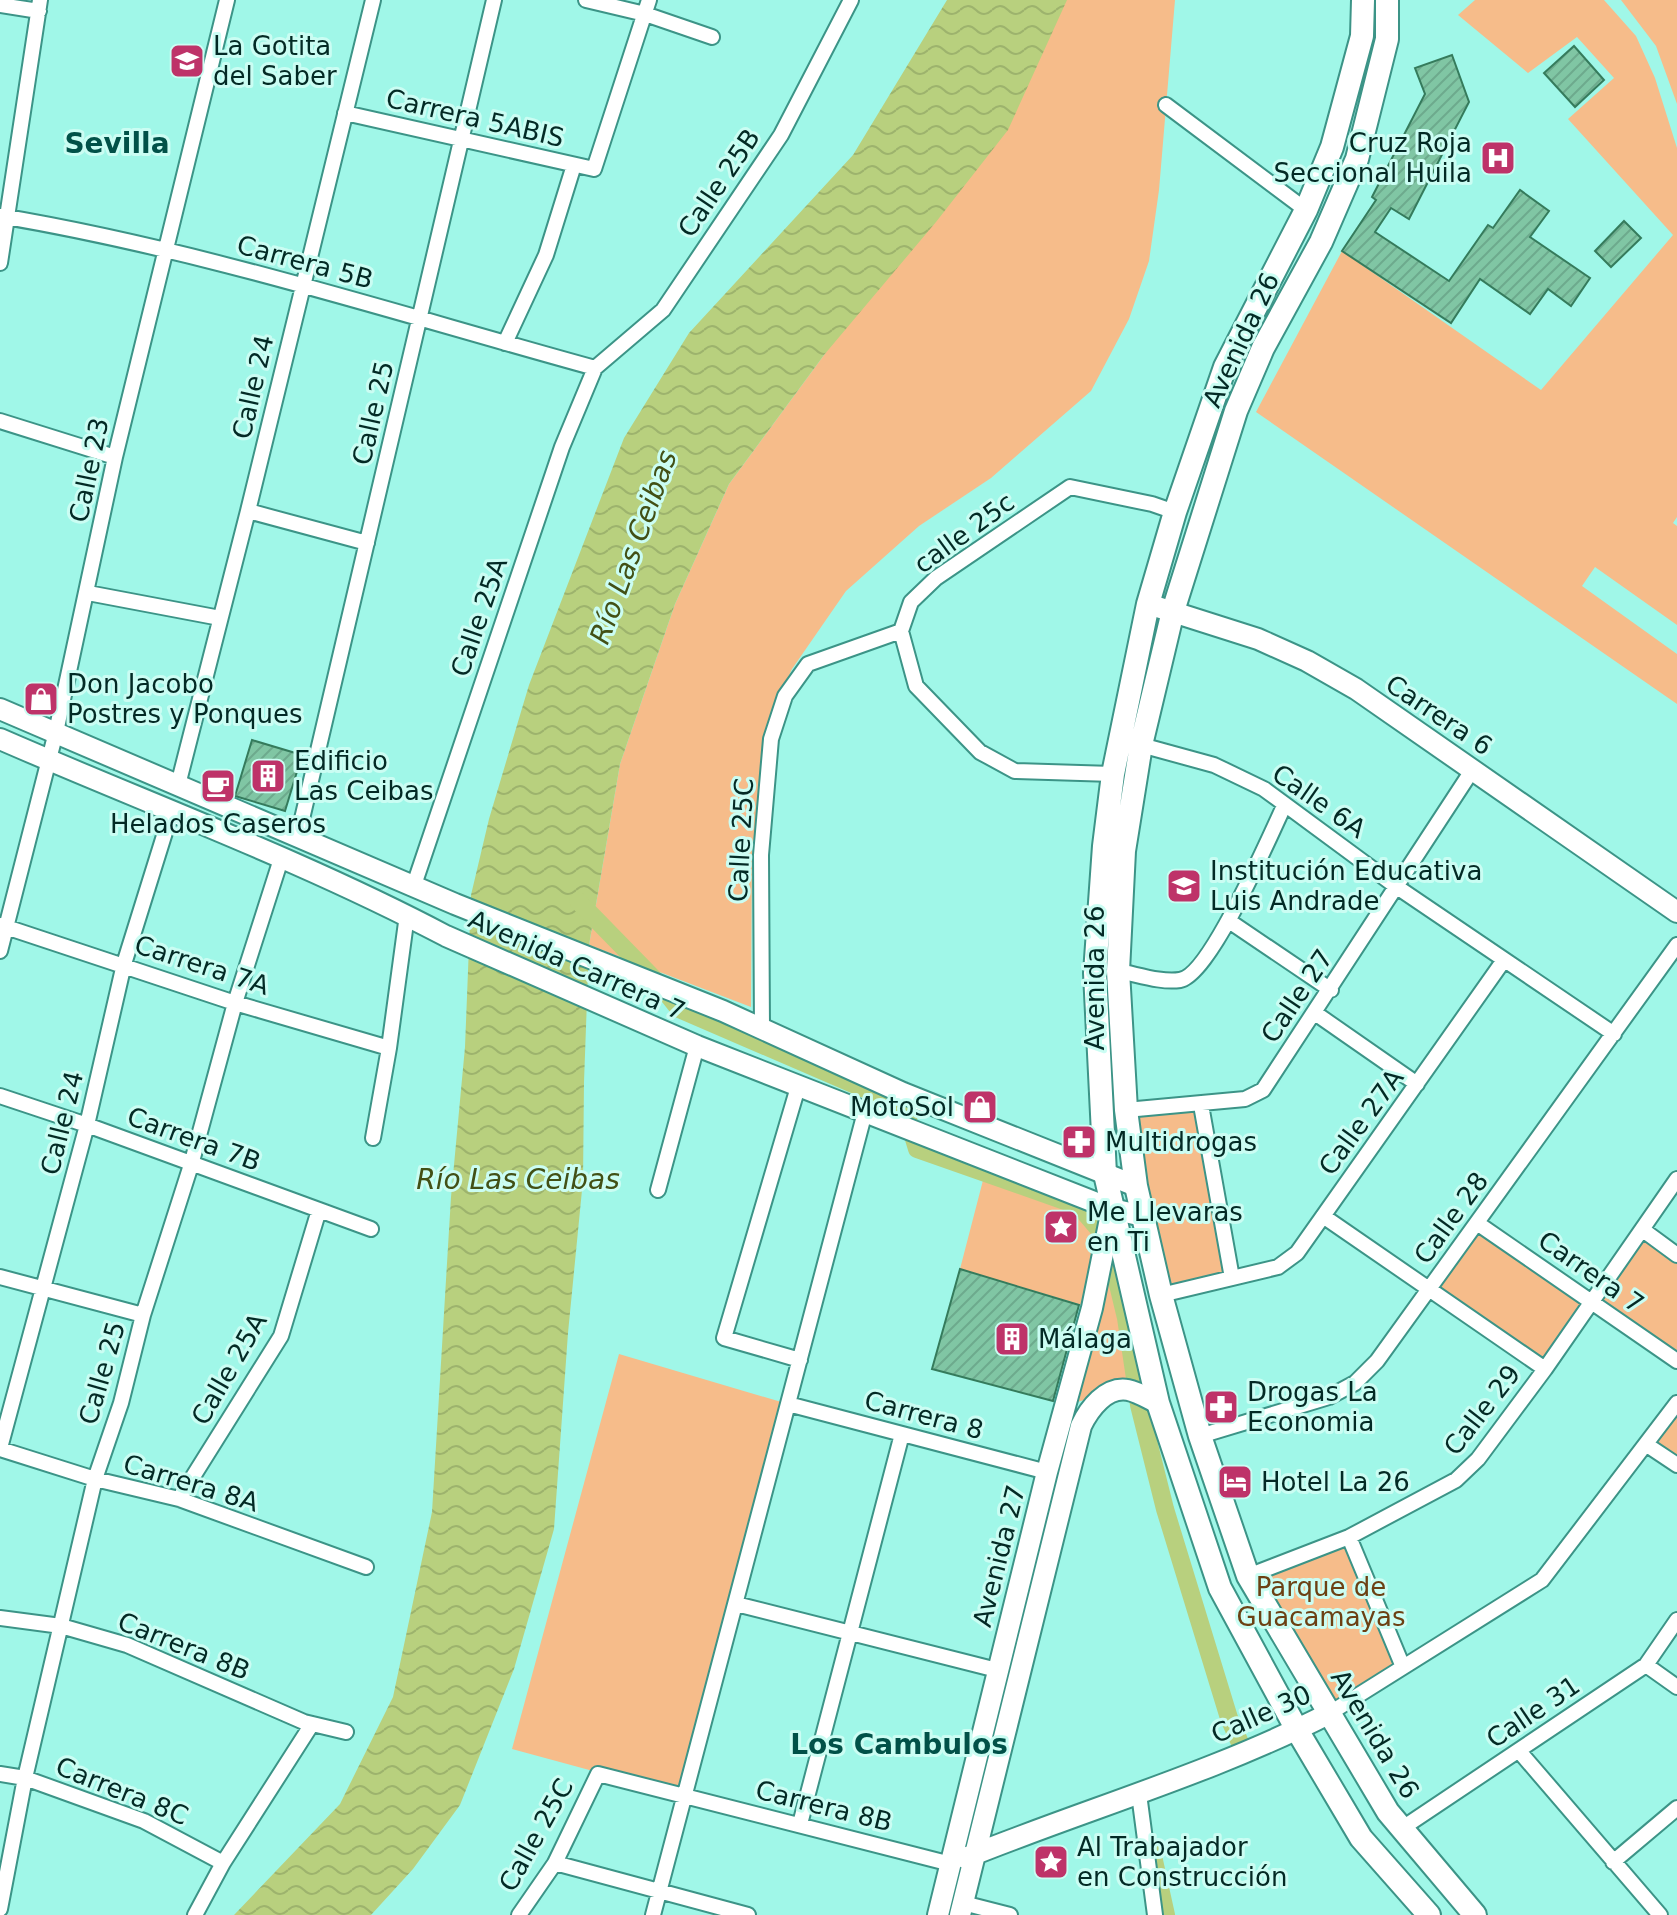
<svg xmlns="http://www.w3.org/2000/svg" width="1677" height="1915" viewBox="0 0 1677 1915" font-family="'DejaVu Sans',sans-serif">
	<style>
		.green { fill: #f6bc8a }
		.water { fill: url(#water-waves) }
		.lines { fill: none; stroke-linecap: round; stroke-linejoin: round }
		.canal { stroke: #b8d07e; stroke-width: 18 }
		.building { fill: url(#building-hatch); stroke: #357b5c; stroke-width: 2 }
		.street-casing { stroke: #3c9487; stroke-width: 18 }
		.secondary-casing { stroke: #3c9487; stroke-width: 24 }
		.primary-casing { stroke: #3c9487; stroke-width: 26 }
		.street { stroke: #fff; stroke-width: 14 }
		.secondary { stroke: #fff; stroke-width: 20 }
		.primary { stroke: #fff; stroke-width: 22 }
		.labels { text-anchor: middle; stroke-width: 6; stroke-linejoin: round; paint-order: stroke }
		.poi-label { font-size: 26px; fill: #032a25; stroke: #cbfdf3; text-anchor: start }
		.street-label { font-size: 26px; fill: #032a25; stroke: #cbfdf3 }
		.park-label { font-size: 26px; fill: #6c4013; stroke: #cbfdf3 }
		.neighbourhood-label { font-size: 28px; font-weight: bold; fill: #015148; stroke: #cbfdf3 }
		.water-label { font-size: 28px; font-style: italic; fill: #425015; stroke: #cbfdf3 }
	</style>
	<defs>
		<pattern id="water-waves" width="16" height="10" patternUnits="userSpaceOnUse" patternTransform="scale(2)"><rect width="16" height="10" fill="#b8d07e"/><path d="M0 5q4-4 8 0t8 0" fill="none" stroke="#9db36d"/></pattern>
		<pattern id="building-hatch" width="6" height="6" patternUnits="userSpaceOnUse" patternTransform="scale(2)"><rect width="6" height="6" fill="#80c6a4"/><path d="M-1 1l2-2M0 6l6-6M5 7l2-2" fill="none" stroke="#6daa8d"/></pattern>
	</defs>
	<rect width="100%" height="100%" fill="#a0f7e8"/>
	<path class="green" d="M1065,0h110l-16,190 -10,71 -20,58 -38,72 -100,87 -72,48 -73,65 -54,78 -21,45 -19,136 -1,157 -162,-62 31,-181 55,-160 54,-120 95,-129z
		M1475,0h129l32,36 19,42 22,70v369l-4,6 4,3v99l-82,-58 -13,19 95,68v50l-421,-292 86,-161 199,139 132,-155 -105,-116 46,-41 -37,-41 -49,36 -70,-58z
		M1621,0h56v104l-21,-58z
		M1201,1105l31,173 -71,17 -35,-185z
		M988,1161l124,48 -11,66h27l30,128 -30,-15 -62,17 26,-97 -132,-39z
		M1477,1223l115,79 51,-72 34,25v106l-85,-59 -47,67 -115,-81z
		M619,1354l169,50 -103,392 -173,-47z
		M1677,1403v62l-30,-20z
		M1349,1537l54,130 -73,46 -82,-137z"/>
	<path class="water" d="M947,0h120l-59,130 -72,92 -112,133 -95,129 -54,120 -55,160 -31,181 -5,137 -1,98 -15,153 -14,196 -40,140 -54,136 -47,64 -42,46h-137l106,-111 53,-107 39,-185 19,-315 14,-150 6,-152 18,-76 40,-134 95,-247 65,-105 164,-178z"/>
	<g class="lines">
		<path class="canal" d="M578,901l82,84 19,24 225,97 13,43 162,57 28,33 19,79 13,87 26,104 64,209 15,34 -13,5
			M1151,1847l15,68"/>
	</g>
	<path class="building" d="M1574,46l30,34 -29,27 -31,-34z
		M1452,55l17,47 -60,117 -18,-11 -16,24 74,49 39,-56 5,3 27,-38 29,21 -19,26 60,41 -19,28 -23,-17 -18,25 -50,-35 -29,44 -109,-72 34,-51 -4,-3 53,-103 -10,-26z
		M1624,221l17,17 -30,29 -16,-16z
		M252,740l50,15 -17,56 -50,-15z
		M960,1269l119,36 -26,96 -121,-32z"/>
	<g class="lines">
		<defs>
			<path id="street" d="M586,0l59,14 67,23
				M0,5l39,6
				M1166,105l140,105
				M345,113l249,56 55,-169
				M0,216c202,34 398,98 595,152
				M0,263l40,-263
				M505,343l41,-88 28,-90
				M0,421l115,36
				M248,511l119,32
				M88,593l132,25
				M1141,745l73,20 50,24 133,98 217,147
				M1113,774l-98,-3 -35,-19 -64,-66 -15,-55 10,-29 25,-24 134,-91 82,17 23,8
				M178,785l70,-274 125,-511
				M298,836l196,-836
				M414,885l148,-438 33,-79 68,-58 118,-175 70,-135
				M1229,921l102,69
				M0,925l235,78 154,45
				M0,951l56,-219 59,-275 112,-457
				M1118,971c18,3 43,12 62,9 30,-5 90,-144 104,-174
				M1315,1013l102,71
				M762,1028l-1,-173 10,-116 14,-43 23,-32 93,-33
				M798,1087l-74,251 76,22
				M0,1096l87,29 284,104
				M1201,1105l31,173
				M1126,1110l119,-11 18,-9 210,-321
				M373,1138l16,-90 18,-133
				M658,1190l39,-144
				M1323,1216l222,153
				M1477,1223l200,138
				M1643,1230l34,25
				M0,1277l143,38
				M1161,1295l117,-28 19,-14 207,-293
				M788,1404l259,68
				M1200,1436l129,-39 26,-14 22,-22 300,-416
				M1647,1445l30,20
				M0,1448l87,-323 37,-161 48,-154
				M0,1449l95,30 84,20 187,68
				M179,1499l102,-163 38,-126
				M1349,1537l54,130
				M1248,1576l101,-39 107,-57 22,-21 67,-90 132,-190
				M736,1604l261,66
				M0,1618l61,8 66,19 177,77 42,10
				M1646,1665l31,22
				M1330,1713l212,-133 135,-177
				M1519,1751l141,164
				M0,1774l25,4 119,43 79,42
				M1139,1794l16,121
				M800,1824l102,-390
				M1401,1829l245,-164 31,-45
				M1613,1862l64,-54
				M555,1863l193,52
				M963,1903l47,12
				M0,1909l25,-131 70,-299 26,-76 22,-88 48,-150 44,-162 46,-144
				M195,1915l28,-52 89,-139
				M519,1915l36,-52 43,-89 353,90
				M653,1915l212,-803"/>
			<path id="secondary" d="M1148,604l110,35 49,22 49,28 321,223
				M0,709l455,195 268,107 180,82 233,93
				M0,739c149,65 302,121 446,197l251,110 415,163 31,7
				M965,1858c121,-49 248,-85 365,-145
				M938,1915l109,-443 45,-164 20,-99
				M960,1915l121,-489c8,-17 25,-40 47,-36 10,2 21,9 30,13"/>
			<path id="primary" d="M1363,0l-1,36 -30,111 -26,63 -81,157 -50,145 -27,92 -35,170 -9,72 -9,127 10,201 53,229 62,185 77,142 64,108 68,77
				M1387,0v39l-30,120 -36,83 -58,106 -27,63 -63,200 -32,134 -17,106 -6,120 8,139 10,76 25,109 39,141 48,140 140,236 87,103"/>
		</defs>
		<use href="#street" class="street-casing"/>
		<use href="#secondary" class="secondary-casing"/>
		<use href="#primary" class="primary-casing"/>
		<use href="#street" class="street"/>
		<use href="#secondary" class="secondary"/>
		<use href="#primary" class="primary"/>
	</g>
	<defs>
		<symbol id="school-square" viewBox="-11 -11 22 22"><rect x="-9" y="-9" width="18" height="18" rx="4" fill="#be3369" stroke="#cbfdf3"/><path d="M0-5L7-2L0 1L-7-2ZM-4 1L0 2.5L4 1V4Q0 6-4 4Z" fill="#fff"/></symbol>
		<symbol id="hospital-square" viewBox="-11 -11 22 22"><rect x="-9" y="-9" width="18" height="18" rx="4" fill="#be3369" stroke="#cbfdf3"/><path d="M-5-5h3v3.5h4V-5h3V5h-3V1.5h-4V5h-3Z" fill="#fff"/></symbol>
		<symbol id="shop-square" viewBox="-11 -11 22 22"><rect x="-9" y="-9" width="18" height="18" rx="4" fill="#be3369" stroke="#cbfdf3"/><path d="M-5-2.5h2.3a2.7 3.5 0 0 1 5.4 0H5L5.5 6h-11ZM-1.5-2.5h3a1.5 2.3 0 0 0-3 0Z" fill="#fff"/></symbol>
		<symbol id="building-square" viewBox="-11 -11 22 22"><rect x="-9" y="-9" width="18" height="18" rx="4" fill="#be3369" stroke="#cbfdf3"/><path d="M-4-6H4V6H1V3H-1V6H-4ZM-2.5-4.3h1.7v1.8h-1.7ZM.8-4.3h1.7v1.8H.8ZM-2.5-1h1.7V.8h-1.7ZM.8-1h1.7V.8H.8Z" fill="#fff"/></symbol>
		<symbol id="cafe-square" viewBox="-11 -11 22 22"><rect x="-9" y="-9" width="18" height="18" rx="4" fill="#be3369" stroke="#cbfdf3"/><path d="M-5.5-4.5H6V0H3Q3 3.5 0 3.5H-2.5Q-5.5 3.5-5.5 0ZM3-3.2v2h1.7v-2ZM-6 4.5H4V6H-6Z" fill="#fff"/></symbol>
		<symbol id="university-square" viewBox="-11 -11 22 22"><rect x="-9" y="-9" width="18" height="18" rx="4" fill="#be3369" stroke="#cbfdf3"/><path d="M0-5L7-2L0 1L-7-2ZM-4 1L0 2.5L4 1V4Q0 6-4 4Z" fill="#fff"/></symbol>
		<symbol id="pharmacy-square" viewBox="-11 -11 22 22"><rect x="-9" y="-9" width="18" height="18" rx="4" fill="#be3369" stroke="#cbfdf3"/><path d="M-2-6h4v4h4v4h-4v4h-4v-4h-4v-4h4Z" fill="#fff"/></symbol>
		<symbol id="sight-square" viewBox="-11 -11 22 22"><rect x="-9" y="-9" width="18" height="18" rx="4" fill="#be3369" stroke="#cbfdf3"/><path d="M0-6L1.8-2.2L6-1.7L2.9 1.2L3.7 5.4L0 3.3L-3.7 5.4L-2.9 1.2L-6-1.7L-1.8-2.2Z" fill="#fff"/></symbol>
		<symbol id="hotel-square" viewBox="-11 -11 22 22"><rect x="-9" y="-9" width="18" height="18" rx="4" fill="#be3369" stroke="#cbfdf3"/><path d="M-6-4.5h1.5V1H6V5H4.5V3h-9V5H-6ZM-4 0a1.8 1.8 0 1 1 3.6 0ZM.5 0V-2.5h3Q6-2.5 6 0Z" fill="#fff"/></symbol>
	</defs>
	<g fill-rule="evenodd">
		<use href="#school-square" x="167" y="41" width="40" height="40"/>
		<use href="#hospital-square" x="1478" y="138" width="40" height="40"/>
		<use href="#shop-square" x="21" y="679" width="40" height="40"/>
		<use href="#building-square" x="248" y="756" width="40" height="40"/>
		<use href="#cafe-square" x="198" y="766" width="40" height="40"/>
		<use href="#university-square" x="1164" y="866" width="40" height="40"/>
		<use href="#shop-square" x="960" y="1087" width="40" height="40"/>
		<use href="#pharmacy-square" x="1059" y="1122" width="40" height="40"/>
		<use href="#sight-square" x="1041" y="1207" width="40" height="40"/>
		<use href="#building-square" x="992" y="1319" width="40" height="40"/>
		<use href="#pharmacy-square" x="1201" y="1387" width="40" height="40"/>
		<use href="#hotel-square" x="1215" y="1462" width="40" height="40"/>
		<use href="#sight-square" x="1031" y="1842" width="40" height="40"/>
	</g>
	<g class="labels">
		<g class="poi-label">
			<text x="213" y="55">La Gotita<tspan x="213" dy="30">del Saber</tspan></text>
			<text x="1472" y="152" text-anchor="end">Cruz Roja<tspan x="1472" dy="30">Seccional Huila</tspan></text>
			<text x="67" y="693">Don Jacobo<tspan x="67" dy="30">Postres y Ponques</tspan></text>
			<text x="294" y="770">Edificio<tspan x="294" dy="30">Las Ceibas</tspan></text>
			<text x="218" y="833" text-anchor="middle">Helados Caseros</text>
			<text x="1210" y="880">Institución Educativa<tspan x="1210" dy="30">Luis Andrade</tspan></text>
			<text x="954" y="1116" text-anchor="end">MotoSol</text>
			<text x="1105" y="1151">Multidrogas</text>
			<text x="1087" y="1221">Me Llevaras<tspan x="1087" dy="30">en Ti</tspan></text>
			<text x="1038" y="1348">Málaga</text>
			<text x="1247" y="1401">Drogas La<tspan x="1247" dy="30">Economia</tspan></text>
			<text x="1261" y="1491">Hotel La 26</text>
			<text x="1077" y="1856">Al Trabajador<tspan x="1077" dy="30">en Construcción</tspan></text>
		</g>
		<g class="street-label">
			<text transform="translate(475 118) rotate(13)" y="9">Carrera 5ABIS</text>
			<text transform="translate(719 183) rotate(-56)" y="9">Calle 25B</text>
			<text transform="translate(305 262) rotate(15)" y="9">Carrera 5B</text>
			<text transform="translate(1241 340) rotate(-65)" y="9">Avenida 26</text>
			<text transform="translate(253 387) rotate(-77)" y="9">Calle 24</text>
			<text transform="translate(373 413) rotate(-77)" y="9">Calle 25</text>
			<text transform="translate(89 470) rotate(-78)" y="9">Calle 23</text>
			<text transform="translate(964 533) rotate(-36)" y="9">calle 25c</text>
			<text transform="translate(479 617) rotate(-71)" y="9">Calle 25A</text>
			<text transform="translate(1439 715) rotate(34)" y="9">Carrera 6</text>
			<text transform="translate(1319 801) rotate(35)" y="9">Calle 6A</text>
			<text transform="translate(741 840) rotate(-87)" y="9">Calle 25C</text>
			<text transform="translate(202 965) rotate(18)" y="9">Carrera 7A</text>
			<text transform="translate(577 965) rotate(24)" y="9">Avenida Carrera 7</text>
			<text transform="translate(1095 978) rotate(-90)" y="9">Avenida 26</text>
			<text transform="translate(1297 996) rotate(-56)" y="9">Calle 27</text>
			<text transform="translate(1361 1122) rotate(-54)" y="9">Calle 27A</text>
			<text transform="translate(62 1123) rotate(-76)" y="9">Calle 24</text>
			<text transform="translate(194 1139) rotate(20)" y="9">Carrera 7B</text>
			<text transform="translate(1451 1218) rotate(-54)" y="9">Calle 28</text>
			<text transform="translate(1591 1272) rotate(35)" y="9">Carrera 7</text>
			<text transform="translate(229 1369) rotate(-60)" y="9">Calle 25A</text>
			<text transform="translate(102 1373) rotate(-74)" y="9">Calle 25</text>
			<text transform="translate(1482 1410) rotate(-52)" y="9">Calle 29</text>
			<text transform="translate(924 1415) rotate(15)" y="9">Carrera 8</text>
			<text transform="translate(191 1483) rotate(17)" y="9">Carrera 8A</text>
			<text transform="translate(999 1556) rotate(-76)" y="9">Avenida 27</text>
			<text transform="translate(184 1646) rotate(22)" y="9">Carrera 8B</text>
			<text transform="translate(1533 1712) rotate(-34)" y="9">Calle 31</text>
			<text transform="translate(1261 1714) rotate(-24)" y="9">Calle 30</text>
			<text transform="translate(1375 1734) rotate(59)" y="9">Avenida 26</text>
			<text transform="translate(122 1791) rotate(22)" y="9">Carrera 8C</text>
			<text transform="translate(824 1806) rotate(14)" y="9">Carrera 8B</text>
			<text transform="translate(536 1835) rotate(-61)" y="9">Calle 25C</text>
		</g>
		<g class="park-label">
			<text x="1321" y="1596">Parque de<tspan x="1321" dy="30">Guacamayas</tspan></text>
		</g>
		<g class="neighbourhood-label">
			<text x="117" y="153">Sevilla</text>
			<text x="899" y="1754">Los Cambulos</text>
		</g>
		<g class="water-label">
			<text transform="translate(633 547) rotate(-70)" y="10">Río Las Ceibas</text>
			<text x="518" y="1189">Río Las Ceibas</text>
		</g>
	</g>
</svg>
